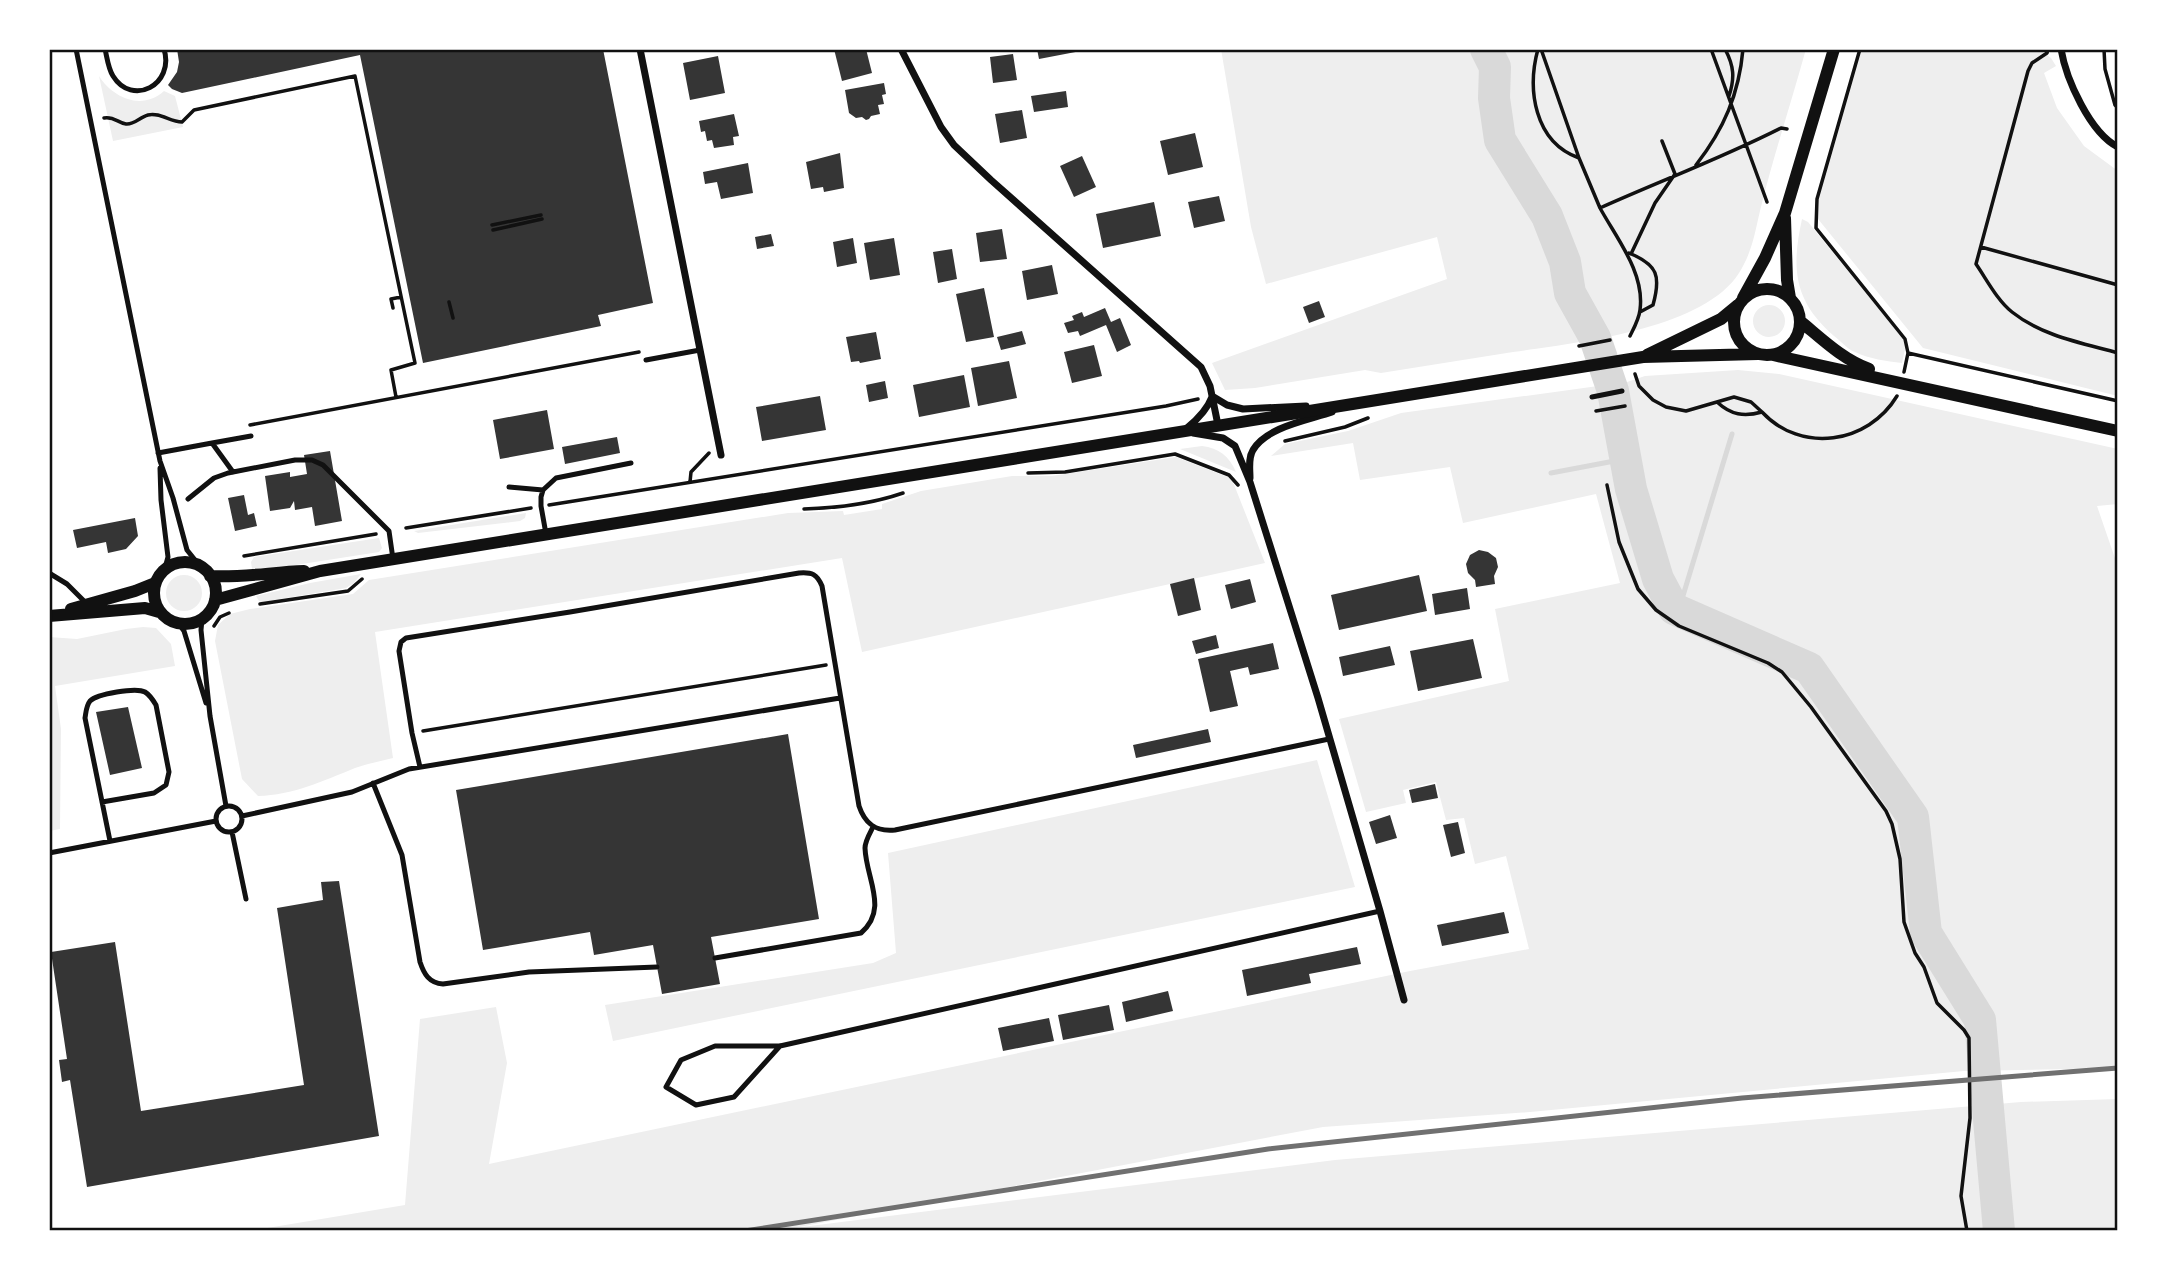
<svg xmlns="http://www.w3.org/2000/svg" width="2167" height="1280" viewBox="0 0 2167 1280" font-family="Ubuntu,sans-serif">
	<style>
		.green { fill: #eee }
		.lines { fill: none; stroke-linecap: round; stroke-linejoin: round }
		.stream { stroke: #d9d9d9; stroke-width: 5 }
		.river { stroke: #d9d9d9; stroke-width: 32 }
		.building { fill: #353535 }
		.path { stroke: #111; stroke-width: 3.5 }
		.service { stroke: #111; stroke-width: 5 }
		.minor { stroke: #111; stroke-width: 7 }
		.tertiary { stroke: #111; stroke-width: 12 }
		.rail { stroke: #707070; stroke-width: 5 }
		.neatline { fill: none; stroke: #111; stroke-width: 2.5 }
	</style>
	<rect width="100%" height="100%" fill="#fff"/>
	<path class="green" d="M1221,49h585c-14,51 -31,102 -44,154 -7,26 -8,46 -23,70 -36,57 -165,70 -226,79 -44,7 -88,14 -132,21l-16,-3 -110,18 -30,2 -13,-27 235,-84 -10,-42 -171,47 -15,-57z
		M1862,49h177l12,9 5,8 -12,7 13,35 27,38 34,25v225l-195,-48 -105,-129 1,-20z
		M99,76c14,22 43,35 65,15l11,5 8,31 -70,14z
		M1802,219l6,3 96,118 1,9 -3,14c-16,-2 -32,-4 -47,-11 -8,-3 -14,-11 -21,-16 -40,-35 -43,-67 -32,-117z
		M1753 321a16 16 0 1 1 32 0a16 16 0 1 1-32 0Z
		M1738,370l41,4 339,75v55l-21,2 21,61v501l-154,3 -434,41 -207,15 -529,101 541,-68 686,-58 97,-3v132h-1869l156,-26 15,-186 76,-12 11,56 -18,101 921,-193 119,-22 -23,-93 -31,8 -11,-46 -18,2 -10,-38 -33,8 3,13 -40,9 -27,-93 170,-38 -14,-72 125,-26 -24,-89 -133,29 -13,-56 -90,13 -7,-37 -82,13 14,-12 63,-13 53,-18 226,-31 18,-6z
		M1202,446c17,2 27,10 34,26l-56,-23z
		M1176,457l52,20 5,5 32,81 -403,89 -20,-94 -467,74 18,126c-13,3 -26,6 -38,10 -32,13 -62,27 -97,28l-16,-17 -27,-138 3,-16 12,-11 20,-5 103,-15 16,-14 419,-67 55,-2 1,4 38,-6v-5l39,-13 91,-15h40z
		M526,513l-1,5 -5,3 -102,12 -4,-2z
		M379,538l3,10 -3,4 -90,14 -37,3 -1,-7 3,-5z
		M361,574l-7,9 -8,5 -84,14 -3,-1 -3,-5 54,-13z
		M166 593a18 18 0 1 1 36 0a18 18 0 1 1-36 0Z
		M143,627l13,1 15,16 4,22 -120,20 6,43 -1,100 -11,2v-194l28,2 49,-10z
		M1317,760l38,127 -742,154 -8,-36 268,-42 23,-10 -8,-100z"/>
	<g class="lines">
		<path class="stream" d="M1551,473l74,-14
			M1674,609l8,-10 50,-165"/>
		<path class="river" d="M1486,49l9,18 -1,31 6,42 47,76 18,46 5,31 25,45 18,53 18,98 27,90 16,30 135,59 104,149 13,116 54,87 19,211"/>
	</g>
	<path class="building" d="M177,49h426l50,254 -55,12 3,11 -178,37 -63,-308 -178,38 -10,-4 -4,-4 9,-13 2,-10z
		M834,49h32l6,24 -30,8z
		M1037,49h49v1l-47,9z
		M1013,54l4,26 -24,3 -3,-26z
		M718,56l7,37 -35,7 -7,-37z
		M884,83l2,11 -4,1 2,9 -6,1 2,9 -9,2 -2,3 -3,1 -4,-3 -6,1 -7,-5 -4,-23z
		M1066,91l2,16 -34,5 -3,-16z
		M1022,110l5,28 -27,5 -5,-29z
		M734,114l5,22 -6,1 1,8 -20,3 -2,-8 -5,1 -2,-10 -4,1 -2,-11z
		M1195,133l8,34 -35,8 -8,-34z
		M840,153l4,35 -20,4 -1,-5 -12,2 -5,-27z
		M1082,156l14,31 -22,10 -14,-31z
		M748,163l5,30 -32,6 -4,-17 -12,2 -2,-12z
		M1219,196l6,25 -31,7 -6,-26z
		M1154,202l7,34 -58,12 -7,-34z
		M1002,229l5,30 -27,3 -4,-29z
		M771,234l3,12 -17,3 -2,-12z
		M853,238l4,25 -20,4 -4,-25z
		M894,238l6,37 -30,5 -6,-37z
		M952,249l5,30 -19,4 -5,-31z
		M1052,265l6,29 -31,6 -5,-29z
		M984,288l10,49 -28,5 -10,-48z
		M1319,301l6,16 -16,6 -6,-16z
		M1105,308l6,14 9,-4 11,27 -14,7 -11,-27 -26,11 -2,-5 -10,2 -4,-10 10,-3 -2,-4 10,-4 2,5z
		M1022,331l4,13 -25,6 -4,-13z
		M876,332l5,27 -21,4 -1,-2 -8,1 -5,-25z
		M1094,345l8,31 -30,7 -8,-31z
		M1009,361l8,37 -39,8 -7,-38z
		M964,375l6,32 -51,10 -6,-32z
		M885,381l3,17 -19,4 -3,-17z
		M820,396l6,34 -64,11 -6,-34z
		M547,410l7,39 -54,10 -7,-39z
		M617,437l3,16 -55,11 -3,-17z
		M330,451l12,70 -27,5 -3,-19 -17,3 -1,-9 -4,7 -20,3 -5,-35 25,-4v5l17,-3 -3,-19z
		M244,495l4,20 6,-2 3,13 -22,5 -7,-33z
		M135,518l3,18 -12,13 -18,4 -2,-11 -29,6 -4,-18z
		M1479,550l9,2 8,6 2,9 -4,9 1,8 -19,3 -1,-7 -7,-7 -2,-9 4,-9z
		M1419,575l8,36 -88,19 -8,-35z
		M1194,578l7,32 -23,6 -8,-32z
		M1250,579l6,23 -25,7 -6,-24z
		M1467,588l3,21 -35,6 -3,-21z
		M1216,635l3,13 -23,6 -4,-13z
		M1473,639l9,39 -64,13 -8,-40z
		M1273,643l6,26 -29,6 -2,-8 -18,4 8,35 -28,6 -12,-53z
		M1390,646l5,19 -52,11 -4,-19z
		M128,707l14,61 -32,7 -14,-63z
		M1208,729l3,13 -75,16 -3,-13z
		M788,734l31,185 -108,18 9,47 -58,10 -9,-49 -59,10 -4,-23 -107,18 -27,-160z
		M1435,784l3,14 -26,5 -3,-13z
		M1390,815l7,23 -21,6 -7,-22z
		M1458,822l7,31 -14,4 -8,-32z
		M339,881l40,255 -292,51 -17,-107 -8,2 -3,-22 8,-1 -16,-107 64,-10 26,169 163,-26 -27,-177 46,-8 -2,-18z
		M1504,912l5,21 -67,13 -5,-21z
		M1357,947l4,17 -52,10 2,9 -64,13 -5,-26z
		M1168,991l5,20 -47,11 -4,-20z
		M1109,1005l5,25 -51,10 -5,-25z
		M1049,1018l5,23 -51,10 -5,-23z"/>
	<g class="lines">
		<path class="path" d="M1538,49c-11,40 -4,93 41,109
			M1541,49l38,109 21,50
			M1711,49l56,153
			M1725,49c9,17 10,29 4,47
			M1860,49l-43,150 -1,29 89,111 3,14 -4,19
			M2048,49l-1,4 -15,10 -4,8 -52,193c11,16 21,36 36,48 30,24 70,31 106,41
			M2104,49l1,20 10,36 3,3
			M104,118c10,-2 14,5 22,6 8,1 14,-7 22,-9 12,-3 22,7 34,7l12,-12 161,-34 60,287 -24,7 5,27
			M1696,165c28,-36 43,-71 47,-116
			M492,225l49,-10
			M493,230l49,-11
			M1981,247l137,38
			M1629,253c29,12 32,23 24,52l-13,7
			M1631,254l24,-51 20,-29 -13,-33
			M449,302l4,16
			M393,308l-2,-9 10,-2
			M1630,336c4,-8 9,-17 10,-26 5,-37 -23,-71 -40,-102 60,-27 122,-50 181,-80l6,1
			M1579,346l31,-6
			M1908,353l210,48
			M1635,374l4,12 14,14 13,7 20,4 48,-14 17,5 11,10c-18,5 -31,3 -45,-10
			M1596,411l29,-5
			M1762,412c39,42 106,32 135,-16
			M250,425l389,-73
			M1285,441l60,-14 23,-9
			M1028,473l37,-1 110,-18 54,21 9,10
			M690,482l1,-10 18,-19
			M1607,485l12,57 19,47 18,21 23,16 89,37 14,9 29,35 75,104 6,13 8,35 4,63 11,31 9,14 13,36 27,27 5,8 1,80 -9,78 6,35
			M549,505l617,-99 32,-7
			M804,509c34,-1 67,-5 99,-16
			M406,528l125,-20
			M244,556l132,-22
			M260,604l88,-13 14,-12
			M214,626l6,-9 9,-4
			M423,731l403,-66"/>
		<path class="service" d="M76,49l84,412 13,37 14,52 12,15
			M105,49c2,8 3,19 8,27 19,31 62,9 51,-27
			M646,360l54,-10
			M1592,397l30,-6
			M212,443l39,-7
			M158,453l54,-10 21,29
			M160,468l1,32 7,57 -3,11
			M509,487l34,3
			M188,499l26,-21 14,-5 67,-13h17l11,5 66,66 4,28
			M546,534l-5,-28v-9l2,-7 13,-12 75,-15
			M49,573l18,11 20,20
			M202,619l-1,11 9,86 16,90
			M179,624l5,7 22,72
			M420,767l-8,-34 -13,-82 2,-9 5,-4 164,-26 229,-39c13,-1 18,1 23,13l37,220c6,18 17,26 36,24l434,-91
			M373,783l29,72 18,107c4,12 9,21 23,22l86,-12 128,-5
			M102,802l52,-9 12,-8 3,-13 -13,-67c-3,-5 -6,-10 -11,-13 -9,-5 -48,2 -55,9 -4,5 -4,12 -5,17l25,123
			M216 819a13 13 0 1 1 26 0a13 13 0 1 1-26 0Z
			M242,816l110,-24 57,-23 431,-71
			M232,832l14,67
			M49,853l167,-32
			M715,958l146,-25c28,-24 5,-54 4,-85 0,-7 5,-15 8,-21
			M780,1046l-46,51 -38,8 -30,-18 15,-27 34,-14h65l600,-135"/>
		<path class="minor" d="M640,49l81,406
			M901,49l40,78 13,18 37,35 210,187 9,19 8,39
			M2061,49c5,30 29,84 57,98
			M1212,396l15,9 16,4 63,-3
			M1187,428c11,-9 20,-18 25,-31
			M1193,433l30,5 12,8 15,36 68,216 62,213 24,89
			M1250,478c0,-9 -2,-20 3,-28 13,-23 56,-30 79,-38"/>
		<path class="tertiary" d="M1785,218l2,62 3,18
			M1734 322a33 33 0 1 1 66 0a33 33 0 1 1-66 0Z
			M1743,298l22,-40 20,-45 49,-164
			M1800,321c22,18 42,38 69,48
			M1647,355l74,-36 17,-14
			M1773,355l345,76
			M154 593a31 31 0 1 1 62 0a31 31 0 1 1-62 0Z
			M210,576c32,2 63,-4 94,-5
			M215,600l105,-29 1323,-214 115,-3
			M71,609l64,-18 20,-8
			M49,616l96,-8 14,4"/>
		<path class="rail" d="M745,1231l523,-82 474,-51 376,-30"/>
	</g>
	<rect width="2167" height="1280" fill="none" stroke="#ffffff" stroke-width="102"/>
	<rect x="51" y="51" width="2065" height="1178" class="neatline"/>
</svg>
